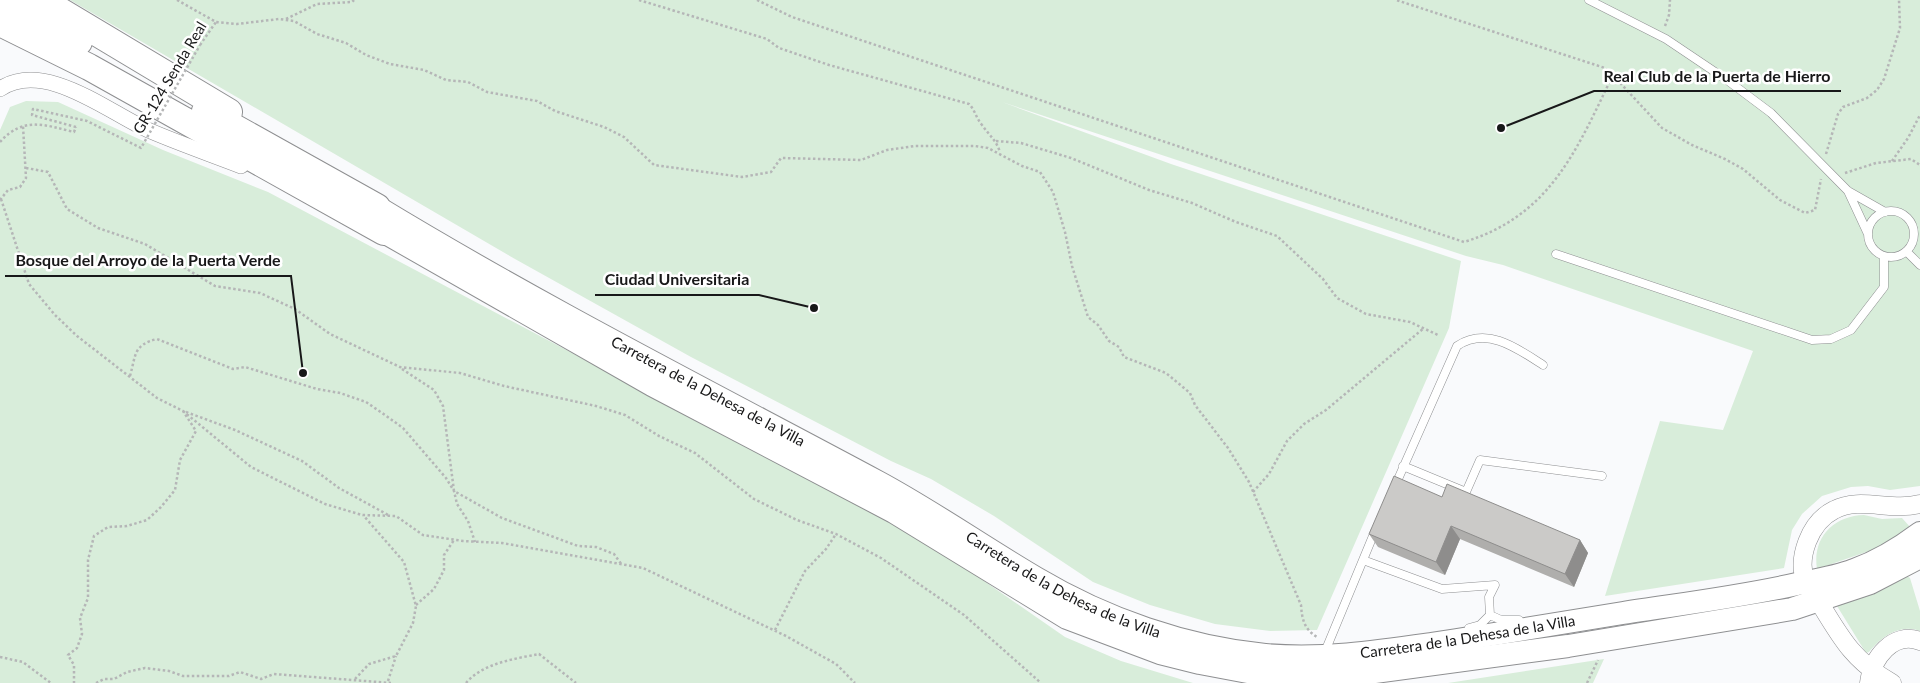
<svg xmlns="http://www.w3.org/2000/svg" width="1920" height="683" viewBox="0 0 1920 683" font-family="Lato,sans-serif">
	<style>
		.green { fill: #d8edda }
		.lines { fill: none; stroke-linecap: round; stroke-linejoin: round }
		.service-casing { stroke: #8e8f91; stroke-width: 9 }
		.minor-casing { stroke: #8e8f91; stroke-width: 16 }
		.tertiary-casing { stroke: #8e8f91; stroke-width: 19 }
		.primary-casing { stroke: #8e8f91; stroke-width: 24 }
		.motorway-casing { stroke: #8e8f91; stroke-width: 28 }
		.path { stroke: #b5b6b7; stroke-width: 2.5; stroke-dasharray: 2.5 2.5; stroke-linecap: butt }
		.service { stroke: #fff; stroke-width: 8 }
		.minor { stroke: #fff; stroke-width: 15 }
		.tertiary { stroke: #fff; stroke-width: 18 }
		.primary { stroke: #fff; stroke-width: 22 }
		.motorway { stroke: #fff; stroke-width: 26 }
		.path-bridge { stroke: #b5b6b7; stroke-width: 2.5; stroke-dasharray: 2.5 2.5; stroke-linecap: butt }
		.wall { fill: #afaeac }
		.shaded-wall { fill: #8e8d8c }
		.building { fill: #cbcac8; stroke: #8e8d8c }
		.labels { text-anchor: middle; stroke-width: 5; stroke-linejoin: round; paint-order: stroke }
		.street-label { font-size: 15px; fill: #181819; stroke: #fff }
		.leader { fill: none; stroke: #181819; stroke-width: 2 }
		.callout-dot { fill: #181819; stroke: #fff; stroke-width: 2 }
		.callout-label { font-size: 16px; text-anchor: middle; font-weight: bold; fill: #181819; stroke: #fff; stroke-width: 5; stroke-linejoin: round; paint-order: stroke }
	</style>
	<rect width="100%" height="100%" fill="#f9fafc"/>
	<path class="green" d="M70,0h1850v486l-30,4 -22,-4 -17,1 -29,9 -20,18 -10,16 -8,38 -179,28 55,-175 63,9 30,-79 -250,-86 -37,-9 -464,-154 169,62 290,97 -12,67 -132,302 -47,1 -55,-7 -65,-19 -57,-23 -99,-66 -63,-37 -40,-18 -200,-104 -176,-98z
		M26,101l32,1 105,48 105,42 657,348 140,97 56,24 72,22h-1193v-553l10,-23z
		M1864,515l18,4 20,-1 9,10 -36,21 -58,20c-5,-31 16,-53 47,-54z
		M1907,576l3,2 10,33v20c-20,-8 -39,6 -51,21l-3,1 -29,-47 35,-12z
		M1604,659l-11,24h-145z"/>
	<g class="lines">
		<defs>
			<path id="service" d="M1589,0l77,39 61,41 44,33 77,78 37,21
				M1848,191l20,43
				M1868 234a23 23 0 1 1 46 0a23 23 0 1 1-46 0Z
				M1907,252l13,13
				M1556,254l256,86 19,-1 20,-9 33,-43v-30
				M1403,466l63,26 14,-32 122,16
				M1395,486l62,-140c30,-20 60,2 86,19
				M1363,560l79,29 53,-4 -6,12 1,18
				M1469,628l11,-3 10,-10 11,5h18
				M1324,654l51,-123"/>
			<path id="minor" d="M0,89c44,-30 108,23 148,41 30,13 62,24 93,36"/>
			<path id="tertiary" d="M1869,683c3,-25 24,-52 51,-42
				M1892,683c-37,-21 -50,-43 -71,-78 -5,-7 -12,-14 -15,-22 -10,-25 4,-61 28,-73 26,-14 57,2 86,-6"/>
			<g id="primary">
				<path id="s1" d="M377,207c163,99 333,185 501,275 54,29 105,65 158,96 69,41 149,69 229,77 57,5 111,-3 167,-11 64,-10 128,-21 191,-31 58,-9 117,-16 174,-29 20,-4 39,-7 57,-14 25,-9 46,-22 66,-37"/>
				<path d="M384,232l268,153 242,127 173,106 93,35 40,10 64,12h89l215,-29 224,-37 78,-26 50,-26"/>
			</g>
			<path id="motorway" d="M42,0l187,112
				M0,2l27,11 52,29
				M0,23l89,44 295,165
				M205,111l172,96"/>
		</defs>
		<use href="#service" class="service-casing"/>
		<use href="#minor" class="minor-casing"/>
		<use href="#tertiary" class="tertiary-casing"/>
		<use href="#primary" class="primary-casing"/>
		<use href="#motorway" class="motorway-casing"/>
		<path class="path" d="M177,0l39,22 21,2 42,-5 15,2 23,13 29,9 20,12 24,9 34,6 22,10 22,2 19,10 50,9 18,10 49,16 20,10 30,28 88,12 29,-5 10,-14 80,2 26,-10 28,-4h60l13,2 34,18 18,6 13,20 12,40 7,34 16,51 10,8 11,16 10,6 5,10 42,16 24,20 5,12 33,43 21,34 52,123c1,14 3,24 16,32
			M639,0l128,39 12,9 50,17 140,39c6,6 7,14 13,21 7,10 14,15 18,27
			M757,0l35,17 672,225c86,-26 112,-91 148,-165l-7,-9 -209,-68
			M286,19l31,-15 35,-2 2,-2
			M1665,26l4,-11 1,-15
			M200,45l16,-23
			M1610,72l52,56 30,17 33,14 18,10 37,31 25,13 10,-3 6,-31
			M996,141l25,2 50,15 78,32 43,13 44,19 41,14 46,43 14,19 29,16 44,8 28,13
			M0,142c23,-26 45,-17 74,-10l2,-5
			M1826,154l12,-40 5,-7 24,-9 10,-8 7,-11 16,-51 -1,-28
			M1892,161l16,-23 12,-23
			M26,168l22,4 19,37 31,19 47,16 70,42 45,7 35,16 35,25 70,33 60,6 44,13 92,20 29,9 34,21 36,17 59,46 43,21 39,14 45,24 83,57 77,68
			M1845,173l31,-10 35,-4 9,6
			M1,199l28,85 26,31 22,21 80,62 26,13 13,20 -16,29 -5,30 -14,17 -14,13 -20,6 -19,1 -14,9 -6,24v38l-8,20 2,16 -5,14 -9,7 6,10v18
			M0,200l8,-10 12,-3 6,-9 -3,-52
			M402,369l32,21 9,16 11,85 48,27 76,28 18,1 18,7 8,11
			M130,376c6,-21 3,-31 27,-37l76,30 12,-2 72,22 23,4 26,9 19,13 18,13 43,50 8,13 3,13 11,17 7,21
			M183,411l68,56 74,37 37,11 34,1 27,19 40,6 39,2 141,25 143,68 50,28 19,19
			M186,412l49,18 67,31 37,27 51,28
			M1253,492l16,-18 18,-33 17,-17 22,-14 98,-82
			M416,605l18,-16 10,-19v-15l10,-15
			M775,630l30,-59 21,-22 10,-15
			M0,657l23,5 28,21
			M355,679l14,-15 27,-8 17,-33 3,-17 -12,-44 -41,-47
			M388,681l8,-25
			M96,683l8,-4h10l13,-7 18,-4 24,3 14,5h46l11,-4 21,7 13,-5 117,9
			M466,683c17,-20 48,-24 73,-29l37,29
			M1587,683l11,-23"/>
		<use href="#service" class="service"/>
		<use href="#minor" class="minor"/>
		<use href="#tertiary" class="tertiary"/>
		<use href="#primary" class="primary"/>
		<use href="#motorway" class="motorway"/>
		<path class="path-bridge" d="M76,127l-44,-12 1,-6 54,12 54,27 59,-103"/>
	</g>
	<path class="wall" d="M1442,497l138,43 8,13 -14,34 -114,-48 -15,36 -67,-28 -9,-13z"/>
	<path class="shaded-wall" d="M1451,526l9,13 -15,36 -9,-13z
		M1580,540l8,13 -14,34 -9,-13z"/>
	<path class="building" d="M1394,476l48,21 5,-13 133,56 -15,34 -114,-48 -15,36 -67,-28z"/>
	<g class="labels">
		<g class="street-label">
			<text transform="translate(170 78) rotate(-59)" y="5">GR-124 Senda Real</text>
			<text dy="5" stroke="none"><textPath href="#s1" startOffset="379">Carretera de la Dehesa de la Villa</textPath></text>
			<text dy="5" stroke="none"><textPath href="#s1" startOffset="784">Carretera de la Dehesa de la Villa</textPath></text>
			<text dy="5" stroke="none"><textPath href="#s1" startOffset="1204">Carretera de la Dehesa de la Villa</textPath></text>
		</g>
	</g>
	<path class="leader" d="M1501 128L1594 91H1841M303 373L291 276H5M814 308L759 295H595"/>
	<g class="callout-dot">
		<circle cx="1501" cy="128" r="5"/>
		<circle cx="303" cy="373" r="5"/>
		<circle cx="814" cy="308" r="5"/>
	</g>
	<g class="callout-label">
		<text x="1717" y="82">Real Club de la Puerta de Hierro</text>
		<text x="148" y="266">Bosque del Arroyo de la Puerta Verde</text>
		<text x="677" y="285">Ciudad Universitaria</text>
	</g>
</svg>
